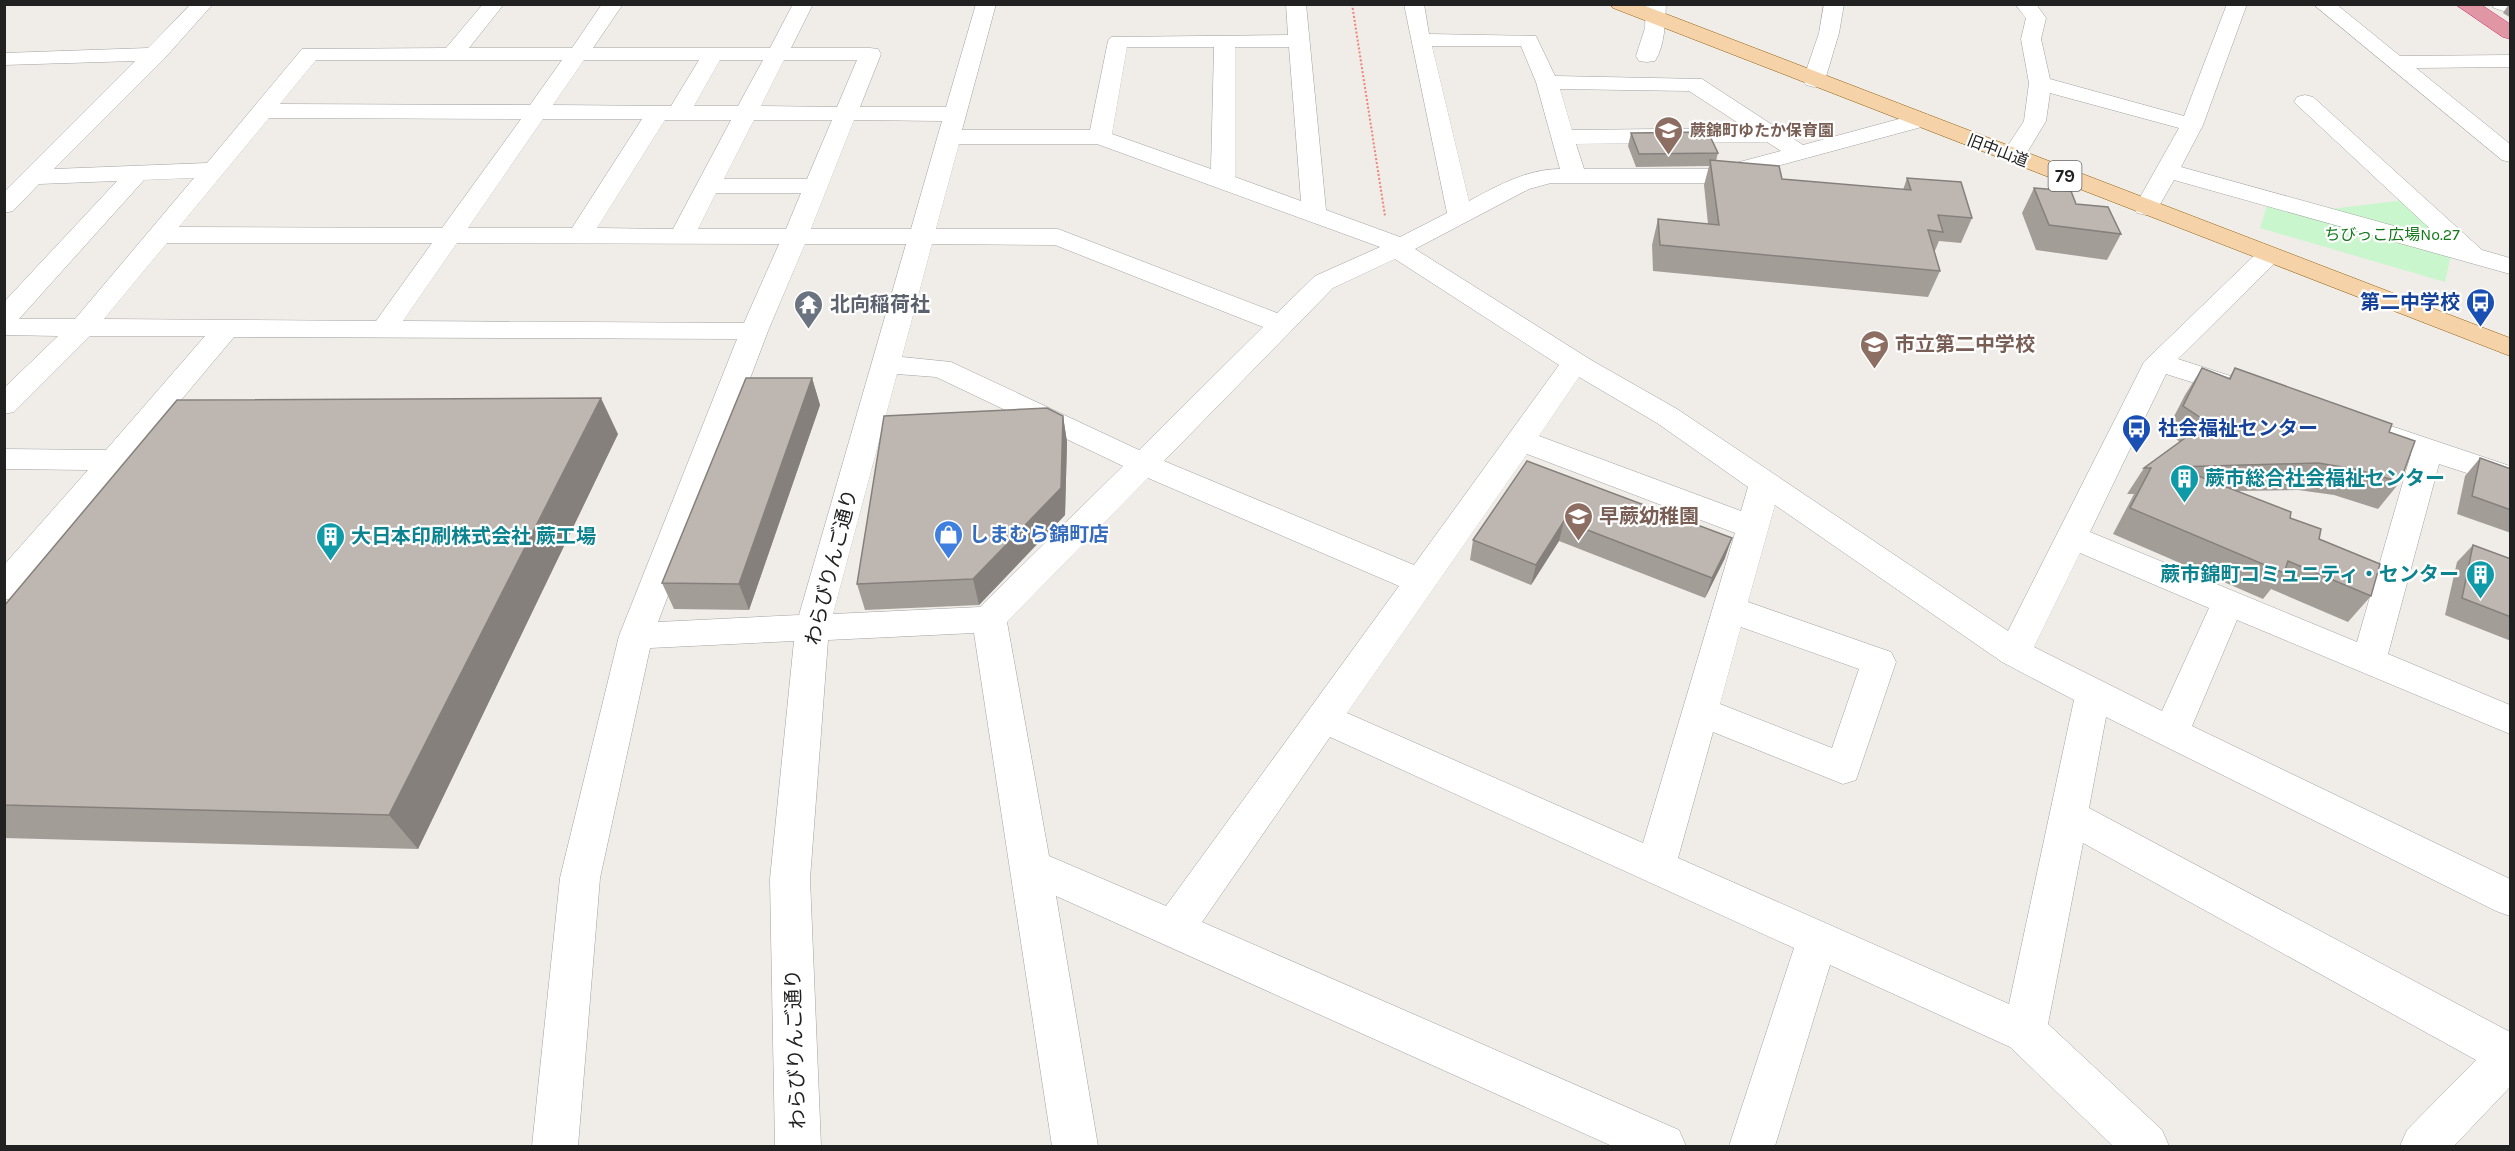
<svg xmlns="http://www.w3.org/2000/svg" width="2515" height="1151" viewBox="0 0 2515 1151" font-family="Karla,'Noto Sans JP',sans-serif">
	<style>
		.park { fill: #c9f6cc }
		.lines { fill: none; stroke-linecap: round; stroke-linejoin: round }
		.minor-casing { stroke: #a2a2a2; stroke-width: 1 }
		.major-casing { stroke: #92620b; stroke-width: 1 }
		.highway-casing { stroke: #cf356e; stroke-width: 1 }
		.path { stroke: #f0837a; stroke-width: 2; stroke-dasharray: 2 2; stroke-linecap: butt }
		.minor { fill: #fff; fill-rule: evenodd }
		.major { fill: #f5d2a8; fill-rule: evenodd }
		.highway { fill: #e196a6; fill-rule: evenodd }
		.wall { fill: #a39d98 }
		.shaded-wall { fill: #85807c }
		.building { fill: #beb7b1; stroke: #85807c; stroke-width: 1.5 }
		.labels { text-anchor: middle; stroke-width: 4.5; stroke-linejoin: round; paint-order: stroke }
		.far-education-label { font-size: 16px; font-weight: bold; fill: #785e54; stroke: #fff; text-anchor: start }
		.far-street-label { font-size: 16px; fill: #212121; stroke: #fff }
		.far-park-label { font-size: 16px; fill: #14791a; stroke: #fff }
		.shield { fill: #fff; stroke: #646464; stroke-width: 1.5 }
		.shield-label { font-size: 18px; font-weight: bold; fill: #212121 }
		.transit-label { font-size: 20px; font-weight: bold; fill: #164399; stroke: #fff; text-anchor: end }
		.worship-label { font-size: 20px; font-weight: bold; fill: #5b616d; stroke: #fff; text-anchor: start }
		.education-label { font-size: 20px; font-weight: bold; fill: #785e54; stroke: #fff; text-anchor: start }
		.culture-label { font-size: 20px; font-weight: bold; fill: #0d838f; stroke: #fff; text-anchor: start }
		.shop-label { font-size: 20px; font-weight: bold; fill: #366cbe; stroke: #fff; text-anchor: start }
		.street-label { font-size: 20px; fill: #212121; stroke: #fff }
	</style>
	<rect width="100%" height="100%" fill="#f0ede8"/>
	<path class="park" d="M2404,200l49,46 -8,36 -185,-54 8,-26 39,10z"/>
	<g class="lines">
		<defs>
			<path id="minor" d="M191,4h22l-49,55 -110,110 153,-6 95,-114 144,-1 37,-44h21l-35,44h103l30,-44h21l-30,44h177l23,-44h20l-22,44h79l8,1 3,5 -21,53h86l30,-103h20l-34,126h128l18,-89 3,-4 177,-2 -2,-31h20l20,206 74,27 47,-24 -43,-209h20l5,30 107,2 19,40 147,3 101,66 118,-32 8,2 3,5 -3,5 -215,58h-163l-22,6 -114,60 176,111 86,49 331,222 136,-269 116,-112 9,-3 9,3 4,5 -4,5 -100,99 74,24 4,6 -4,6 -10,3 -76,-24 -76,158 267,110 54,-188 -51,-17 -4,-7 4,-7 11,-3 11,3 128,43v21l-71,-23 -51,190 122,51v29l-273,-114 -45,106 318,153v37l-14,-5 -390,-194 -17,91 421,224v55l-56,59h-54l7,-16 69,-70 -393,-217 -35,181 114,106 7,16h-56l-103,-99 -180,-82 -55,181h-46l65,-198 -464,-211 -128,185 477,208 7,16h-74l-556,-250 42,250h-46l-78,-513 -146,7 -18,239 11,267h-46l-5,-267 24,-238 -144,7 -50,230 -22,268h-46l28,-268 59,-242 118,-297 -503,-2 -218,260 -12,3v-35l84,-95 -84,-1v-20l102,1 99,-114h-115l-76,76 -10,2v-26l54,-52 -54,-1v-33l113,-121 -78,3 -26,27 -9,2v-21l131,-131 -131,4v-12l144,-5zM1432,46h89l15,36 24,87c-33,0 -63,17 -91,32zM1127,47h87l-3,122 -99,-35zM1235,47h54l12,154 -66,-24zM316,60h246l-32,45 -250,-1zM584,60h115l-28,46 -118,-1zM720,60h43l-25,46h-44zM784,60h73l-20,47 -76,-1zM1560,89l129,2 57,37 -174,2zM269,118l252,1 -79,109 -263,-1zM543,119h99l-70,109h-104zM665,120h66l-58,109 -76,-1zM754,120h78l-25,59h-83zM854,120l88,1 -31,108h-100zM1767,142l14,9 -68,18h-129l-8,-25zM959,144h138l283,103 -65,29 -38,37 -219,-84h-122zM194,178l-119,141h-56l125,-139zM716,193h85l-15,36h-88zM167,243h265l-56,78 -272,-2zM457,243l322,1 -35,79 -341,-2zM805,244h101l-107,371 -141,7 110,-291zM932,244l123,1 208,82 -124,123 -188,-88 -49,-5zM1395,259l164,106 -145,200 -250,-104 169,-173zM897,374l39,3 187,89 -143,141 -147,7zM1579,377l78,46 91,64 -7,24 -202,-75zM1527,454l208,79 -92,310 -296,-130zM1148,478l251,108 -233,320 -117,-50 -42,-234zM1775,505l227,157 72,38 -65,304 -331,-146 35,-126 130,52 13,-4 40,-118 -5,-10 -143,-50zM2080,553l129,55 -47,103 -128,-64zM1741,627l118,42 -27,79 -112,-44z
				M1646,4h20c-1,19 -1,41 -11,57l-8,1 -8,-1 -3,-5 9,-28z
				M1824,4h20l-5,29 -14,47 -3,5 -8,2 -8,-2 -3,-5 16,-47z
				M2015,4h21l10,14 -5,21 9,40 134,37 43,-112h20l-44,121 -22,42 260,72 -147,-137 3,-5 8,-2 8,2 169,153 28,8v16l-336,-94 -19,33 -9,2 -9,-2 -3,-5 45,-80 -129,-35 -4,28 -21,35 -4,5 -8,2 -8,-2 -4,-5 23,-35 5,-38 -8,-44 5,-21z
				M2313,4h23l64,52 110,-1v12l-94,1 94,76v18l-8,-2z
				M2491,4h19v9l-16,-5z"/>
			<path id="major" d="M1610,4h30l870,334v18l-897,-348z"/>
			<path id="highway" d="M2455,4h25l30,20v15l-7,-2z"/>
		</defs>
		<use href="#minor" class="minor-casing"/>
		<use href="#major" class="major-casing"/>
		<use href="#highway" class="highway-casing"/>
		<path class="path" d="M1352,4l33,212"/>
		<use href="#minor" class="minor"/>
		<use href="#major" class="major"/>
		<use href="#highway" class="highway"/>
	</g>
	<path class="wall" d="M2509,4h2v14l-8,-5z
		M1631,133l87,20 -2,8 66,18 121,11 4,-12 65,40 -11,25 -22,-2 -5,12 6,18 -12,26 -275,-26 -1,-26 6,-26 50,5 -4,-39 5,-19 -73,1 -8,-21z
		M2034,188l42,16 45,30 -14,26 -71,-10 -14,-37z
		M2202,368l27,10 6,-10 154,64 11,50 -22,27 -44,-14 -36,-5 -60,1 52,27 29,21 52,57 -23,26 -77,-33 -8,10 -150,-65 21,-40h-7l17,-26 36,-26 -14,-10 19,-37z
		M812,378l8,27 -71,205 -75,-1 -12,-26z
		M1063,416l4,26 -2,73 -86,90 -114,5 -8,-26z
		M618,434l-200,415 -414,-11v-232z
		M2480,458l31,11v64l-54,-19 8,-38z
		M1527,461l198,97 -20,40 -146,-57 -28,44 -61,-25 3,-20z
		M2473,545l38,14v82l-66,-26 12,-53z"/>
	<path class="shaded-wall" d="M812,378l8,27 -71,205 -10,-26z
		M601,398l17,36 -200,415 -29,-34z
		M1063,416l4,26 -2,73 -86,90 -6,-26z
		M1564,521l-5,20 -28,44 5,-20z
		M1732,538l-7,20 -20,40 7,-20z"/>
	<path class="building" d="M1708,132l10,21 -79,1 -8,-21z
		M1710,160l69,6 3,13 129,11 -4,-12 54,4 11,36 -34,-3 5,17 -15,-2 12,41 -280,-26 -2,-26 61,6z
		M2034,188l37,3 5,13 32,3 13,27 -72,-9z
		M2202,368l28,11 5,-11 157,56 -3,8 26,9 -15,41 -45,-13 -37,-6 -143,4 116,45 -1,6 31,11 -2,10 61,25 -9,32 -83,-35 -4,12 -154,-65 21,-40h-7l63,-46 -24,-16z
		M746,378h66l-73,206 -77,-1z
		M601,398l-212,417 -385,-10v-199l173,-206z
		M1047,408l16,8 -2,72 -88,91 -116,5 27,-168z
		M2480,458l31,11v41l-39,-14z
		M1527,461l205,77 -20,40 -148,-57 -28,44 -63,-25z
		M2473,545l38,14v58l-49,-19z"/>
	<defs>
		<symbol id="school-pin" viewBox="-11 -11 22 30"><path d="M0 17L-7.5 6A9.5 9.5 0 1 1 7.5 6Z" fill="#8d6e63" stroke="#fff"/><path d="M0-5L7-2L0 1L-7-2ZM-4 1L0 2.5L4 1V4Q0 6-4 4Z" fill="#fff"/></symbol>
		<symbol id="bus-pin" viewBox="-11 -11 22 30"><path d="M0 17L-7.5 6A9.5 9.5 0 1 1 7.5 6Z" fill="#1a4fb4" stroke="#fff"/><path d="M-5-6H5V4H4V6H2V4H-2V6H-4V4H-5ZM-3.5-4V0h7V-4ZM-3.5 1.2v1.5H-2V1.2ZM2 1.2v1.5H3.5V1.2Z" fill="#fff"/></symbol>
		<symbol id="temple-pin" viewBox="-11 -11 22 30"><path d="M0 17L-7.5 6A9.5 9.5 0 1 1 7.5 6Z" fill="#6b7280" stroke="#fff"/><path d="M0-6L5-2H3V0L6.5 2.5H4V6H1.5V3h-3V6H-4V2.5H-6.5L-3 0V-2H-5Z" fill="#fff"/></symbol>
		<symbol id="building-pin" viewBox="-11 -11 22 30"><path d="M0 17L-7.5 6A9.5 9.5 0 1 1 7.5 6Z" fill="#0f9aa8" stroke="#fff"/><path d="M-4-6H4V6H1V3H-1V6H-4ZM-2.5-4.3h1.7v1.8h-1.7ZM.8-4.3h1.7v1.8H.8ZM-2.5-1h1.7V.8h-1.7ZM.8-1h1.7V.8H.8Z" fill="#fff"/></symbol>
		<symbol id="shop-pin" viewBox="-11 -11 22 30"><path d="M0 17L-7.5 6A9.5 9.5 0 1 1 7.5 6Z" fill="#3f7fe0" stroke="#fff"/><path d="M-5-2.5h2.3a2.7 3.5 0 0 1 5.4 0H5L5.5 6h-11ZM-1.5-2.5h3a1.5 2.3 0 0 0-3 0Z" fill="#fff"/></symbol>
	</defs>
	<g fill-rule="evenodd">
		<use href="#school-pin" x="1652" y="114" width="33" height="45"/>
		<use href="#bus-pin" x="2464" y="286" width="33" height="45"/>
		<use href="#temple-pin" x="792" y="288" width="33" height="45"/>
		<use href="#school-pin" x="1858" y="328" width="33" height="45"/>
		<use href="#bus-pin" x="2120" y="412" width="33" height="45"/>
		<use href="#building-pin" x="2168" y="462" width="33" height="45"/>
		<use href="#school-pin" x="1562" y="500" width="33" height="45"/>
		<use href="#shop-pin" x="932" y="518" width="33" height="45"/>
		<use href="#building-pin" x="314" y="520" width="33" height="45"/>
		<use href="#building-pin" x="2464" y="558" width="33" height="45"/>
	</g>
	<g class="labels">
		<g class="far-education-label">
			<text x="1690" y="136">蕨錦町ゆたか保育園</text>
		</g>
		<g class="far-street-label">
			<text transform="translate(1998 150) rotate(21)" y="6">旧中山道</text>
		</g>
		<g class="far-park-label">
			<text x="2392" y="240">ちびっこ広場No.27</text>
		</g>
		<rect class="shield" x="2048.5" y="161" width="33" height="30" rx="4.5"/>
		<g class="shield-label">
			<text x="2065" y="182">79</text>
		</g>
		<g class="transit-label">
			<text x="2460" y="309">第二中学校</text>
			<text x="2158" y="435" text-anchor="start">社会福祉センター</text>
		</g>
		<g class="worship-label">
			<text x="830" y="311">北向稲荷社</text>
		</g>
		<g class="education-label">
			<text x="1895" y="351">市立第二中学校</text>
			<text x="1599" y="523">早蕨幼稚園</text>
		</g>
		<g class="culture-label">
			<text x="2205" y="485">蕨市総合社会福祉センター</text>
			<text x="351" y="543">大日本印刷株式会社 蕨工場</text>
			<text x="2459" y="581" text-anchor="end">蕨市錦町コミュニティ・センター</text>
		</g>
		<g class="shop-label">
			<text x="969" y="541">しまむら錦町店</text>
		</g>
		<g class="street-label">
			<text transform="translate(831 567) rotate(-76)" y="7">わらびりんご通り</text>
			<text transform="translate(795 1049) rotate(-92)" y="7">わらびりんご通り</text>
		</g>
	</g>
	<rect width="2515" height="1151" fill="none" stroke="#212121" stroke-width="12"/>
</svg>
